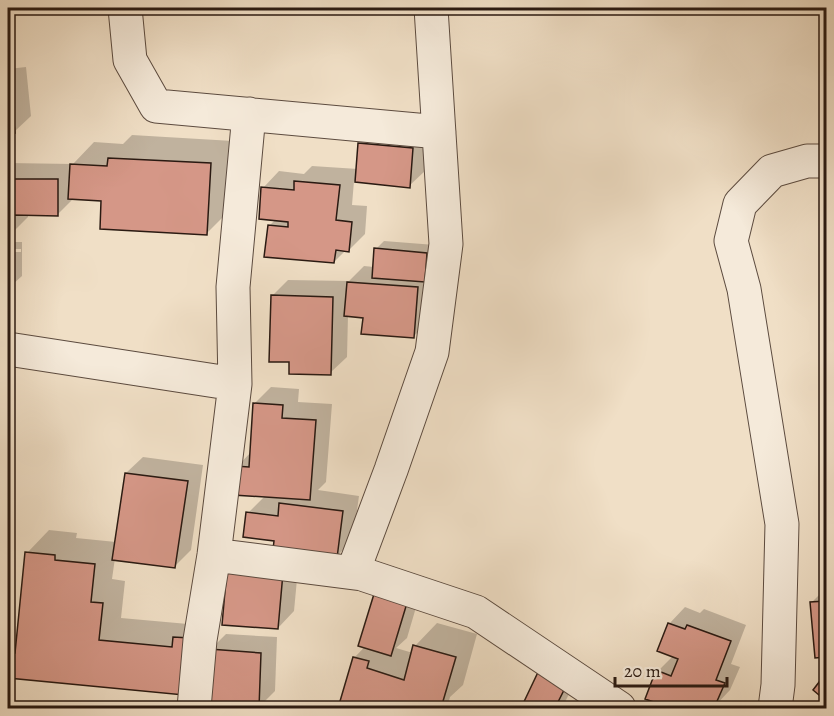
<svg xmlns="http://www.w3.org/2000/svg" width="834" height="716" viewBox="0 0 834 716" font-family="Alegreya,serif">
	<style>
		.shadow { fill: #0003 }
		.building { fill: #d59787; stroke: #2a1a12; stroke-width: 1.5 }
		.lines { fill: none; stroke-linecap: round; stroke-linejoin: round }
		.minor-casing { stroke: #5c4b3f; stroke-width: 35 }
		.minor { stroke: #f5eada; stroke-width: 33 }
	</style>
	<rect width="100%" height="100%" fill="#f0dfc6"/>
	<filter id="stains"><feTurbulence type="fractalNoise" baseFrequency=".00333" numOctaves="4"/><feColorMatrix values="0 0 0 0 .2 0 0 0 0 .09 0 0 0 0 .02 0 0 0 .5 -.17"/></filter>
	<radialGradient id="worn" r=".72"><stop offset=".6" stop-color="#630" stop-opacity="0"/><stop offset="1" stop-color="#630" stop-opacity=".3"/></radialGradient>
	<path class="shadow" d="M26,67l5,49 -17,16 -6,1v-64z
		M376,127l53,5 -3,38 -17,16 -55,-5 -2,24 15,1 -2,28 -16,16h-3l-12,12 -65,-36 7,-7 -13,-31 16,-17 25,3 8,-8 46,3 2,-26z
		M132,135l101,6 -4,70 -23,23 -103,-34 -29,-2 -16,16h-30v3l-16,16h-4v-70l65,1 21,-22 29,2z
		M384,241l51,4 -5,75 -16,16 -49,-20 -17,-1 -1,42 -17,16 -39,-13 -19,-64 16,-16 61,1 15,-15 10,1 2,-18z
		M8,242h14v34l-9,8h-5v-32h13v-3h-13z
		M271,387l28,2 -1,13 34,2 -6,78 -8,8 41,6 -6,44 -16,16 -61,-17 -28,-26 17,-17 -28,-29 14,-15 4,-49z
		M143,457l60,8 -12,85 -16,16 -60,-8 -3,21 13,2 -4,37 67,6 20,28 18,-18 51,3 -2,54 -16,16 -76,-13 -175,-17v-24l9,-10 10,-90 22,-23 28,3 -1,5 40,4 10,-69z
		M299,558l-5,53 -16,17 -55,-5z
		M422,587l-15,51 -11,10 17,5 2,-7 22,-23 40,11 -14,51 -13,12 -3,11h-107l14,-50z
		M826,588v67l-10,1 -5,-53z
		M685,607l15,6 4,-4 42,16 -15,39 9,3 -10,23 -16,17 -6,-2 -4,3h-29l-28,-10 11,-27 15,-15 -4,-32z
		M583,666l-21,42h-39l19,-39z"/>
	<path class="building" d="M8,83h2l5,50 -7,1z
		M358,143l55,5 -3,40 -55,-6z
		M108,158l103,5 -4,72 -107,-6 1,-28 -33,-2 2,-35 37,2z
		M8,179h50v37l-45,-1 -1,20h-4z
		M294,181l46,4 -4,35 16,2 -3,30 -13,-2 -2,13 -70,-6 4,-32 20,2v-5l-29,-3 2,-32 33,3z
		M374,248l53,5 -2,29 -53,-4z
		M8,250h6v35h-6z
		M347,282l71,5 -4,51 -53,-4 2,-16 -19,-2z
		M271,295l62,2 -2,78 -42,-1v-12h-20z
		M253,403l30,2 -1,13 34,2 -6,80 -77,-5 2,-29 14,1z
		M125,473l63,8 -13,87 -63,-8z
		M279,503l64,8 -6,47 -64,-9 1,-8 -31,-4 3,-25 32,4z
		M25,552l30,3v5l40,4 -4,38 12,1 -4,37 73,7 1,-10 17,1 -6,57 -176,-17v-25h7z
		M227,568l56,5 -5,56 -56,-4z
		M374,594l33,9 -16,53 -33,-10z
		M826,601v56l-11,1 -5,-56z
		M668,623l17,6 2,-4 44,16 -15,39 9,3 -11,25 -13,-4 -1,4h-29l-26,-9 11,-29 15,6 7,-17 -21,-8z
		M413,645l43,12 -15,51 -9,-2v2h-94l15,-51 16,4 -2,7 37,12z
		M209,649l52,4 -2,55 -57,-4z
		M540,668l28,14 -13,26h-34z
		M826,673v28l-13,-11z"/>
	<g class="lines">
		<defs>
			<path id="minor" d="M125,8l5,52 26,46 283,26
				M431,8l15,236 -14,108 -41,118 -34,91 5,13 114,38 143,96
				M8,349l227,35 -21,171 -14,85 -6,68
				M235,384l-2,-97 16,-173
				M214,555l148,19
				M775,708l3,-23 4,-161 -38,-235 -13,-48 9,-37 32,-33 35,-10h19"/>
		</defs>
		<use href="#minor" class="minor-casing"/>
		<use href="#minor" class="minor"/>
	</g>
	<rect width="834" height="716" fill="none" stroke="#f0dfc6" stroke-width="30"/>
	<rect x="9" y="9" width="816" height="698" fill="none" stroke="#2a1a12" stroke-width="3"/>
	<rect x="15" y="15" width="804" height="686" fill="none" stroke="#2a1a12" stroke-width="1.5"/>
	<path d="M615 677v9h112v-9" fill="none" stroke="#2a1a12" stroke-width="3"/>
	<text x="624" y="677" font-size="18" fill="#2a1a12" stroke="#f5eada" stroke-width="4.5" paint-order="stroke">20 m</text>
	<rect width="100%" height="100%" filter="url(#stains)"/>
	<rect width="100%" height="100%" fill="url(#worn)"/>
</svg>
